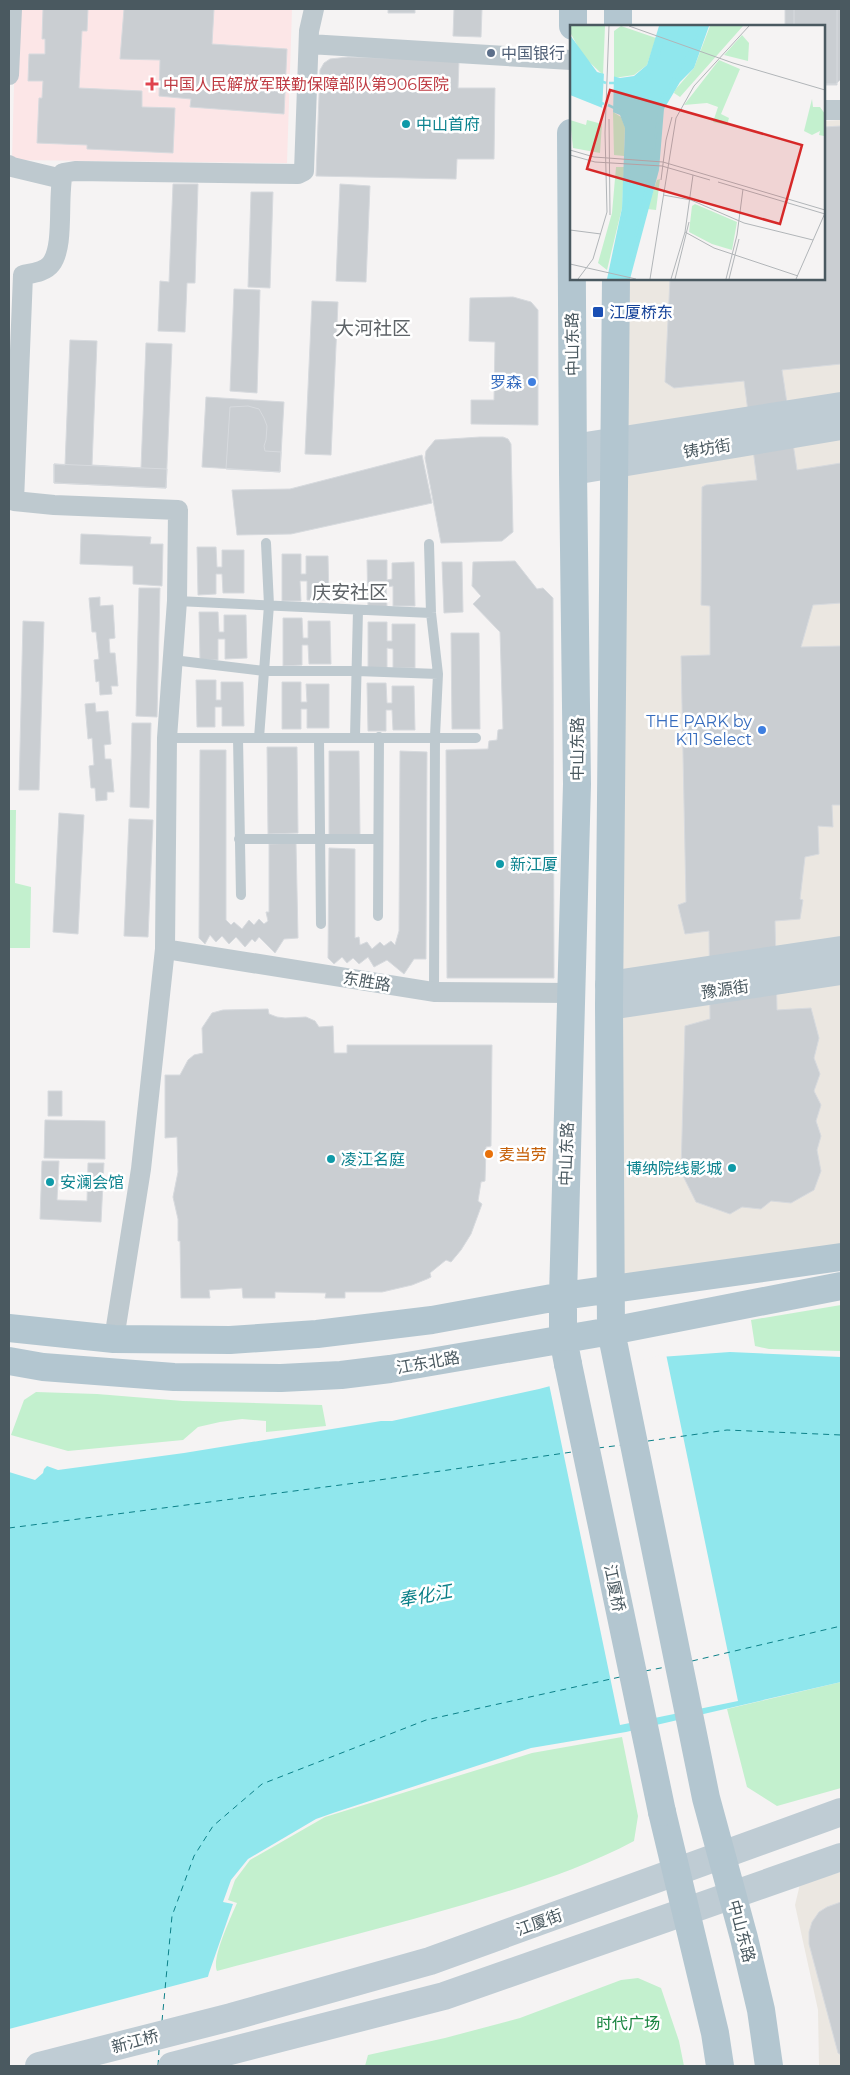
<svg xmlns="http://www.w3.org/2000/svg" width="850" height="2075" viewBox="0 0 850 2075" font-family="Montserrat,'Noto Sans SC',sans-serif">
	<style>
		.commercial { fill: #ebe7e1 }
		.medical { fill: #fce6e7 }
		.green { fill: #c3f0ce }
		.water { fill: #90e7ed }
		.pier { fill: #f5f3f3 }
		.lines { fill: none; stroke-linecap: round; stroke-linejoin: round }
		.ferry { stroke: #0d8189; stroke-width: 1; stroke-dasharray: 6 5; stroke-linecap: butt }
		.building { fill: #caced2; stroke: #d7dade }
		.lane { stroke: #bec9cf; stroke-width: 10 }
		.street { stroke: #bec9cf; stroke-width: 20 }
		.secondary { stroke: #bfccd4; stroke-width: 28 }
		.primary { stroke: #b3c6d0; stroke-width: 28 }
		.primary-bridge { stroke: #b3c6d0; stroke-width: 28 }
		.service-dot { fill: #5c6f8a; stroke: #fff; stroke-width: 2 }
		.health-dot { fill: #e0444e; stroke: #fff; stroke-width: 2 }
		.culture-dot { fill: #0f9aa8; stroke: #fff; stroke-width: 2 }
		.transit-dot { fill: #1a4fb4; stroke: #fff; stroke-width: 2 }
		.shop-dot { fill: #3f7fe0; stroke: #fff; stroke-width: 2 }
		.food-dot { fill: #e8710a; stroke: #fff; stroke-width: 2 }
		.labels { text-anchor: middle; stroke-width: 5; stroke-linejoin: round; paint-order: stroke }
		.service-label { font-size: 16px; fill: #4e5e75; stroke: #fff; text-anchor: start }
		.health-label { font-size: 16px; fill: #be3a42; stroke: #fff; text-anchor: start }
		.culture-label { font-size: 16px; fill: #0d838f; stroke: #fff; text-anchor: start }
		.transit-label { font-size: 16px; fill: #164399; stroke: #fff; text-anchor: start }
		.street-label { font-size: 16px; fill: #4a5960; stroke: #fff }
		.shop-label { font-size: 16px; fill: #366cbe; stroke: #fff; text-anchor: end }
		.food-label { font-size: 16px; fill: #c56008; stroke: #fff; text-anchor: start }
		.park-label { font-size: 16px; fill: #18843f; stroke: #fff }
		.water-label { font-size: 18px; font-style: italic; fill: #0d8189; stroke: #fff }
		.quarter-label { font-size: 19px; fill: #5f6468; stroke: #fff }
		.inset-river { fill: none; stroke: #90e7ed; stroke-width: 2.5 }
		.inset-road { fill: none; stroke: #b1b5b8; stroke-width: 1 }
		.view { fill: #d62828; fill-opacity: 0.15; stroke: #d62828; stroke-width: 2.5 }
		.inset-edge { fill: none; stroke: #4a5960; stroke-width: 2.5 }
	</style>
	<rect width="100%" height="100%" fill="#f5f3f3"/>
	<path class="commercial" d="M841,120v1127l-224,37 9,-1005h198v-158z
		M841,1872v194h-22l-1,-56 -23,-105 5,-21z"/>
	<path class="medical" d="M16,9h276l-5,154 -275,-3z"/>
	<path class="green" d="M9,810h7l-1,73 16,4 -1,61h-21z
		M841,1305v46l-72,-2 -14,-3 -4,-26z
		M36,1392l61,2 86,7 139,4 4,21 -60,6v-11l-24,-2 -22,3 -22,5 -15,13 -115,11 -57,-16 13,-35z
		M841,1682v106l-64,18 -30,-19 -20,-78z
		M622,1737l16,79 -4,25c-52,28 -111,46 -168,63 -82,24 -166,45 -249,67 -6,-12 14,-54 20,-68l-9,-3 7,-20 15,-20 75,-43 207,-64z
		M638,1978l23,10 18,53 5,25h-319l3,-11 77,-17 75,-20 101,-38z"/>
	<path class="water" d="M730,1352l111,5v325l-215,50 -95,16 -198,65 -17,6 -68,40 -17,21 -8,22 10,2 -24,69 -7,25 -193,68v-594l26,8 8,-7 1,-4 3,-3 11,4 126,-17 197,-32h11l147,-32 121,-32z"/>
	<path class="pier" d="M666,1354l72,347 -118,24 -71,-341z
		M211,1976l-6,22 -1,68h-195v-37z"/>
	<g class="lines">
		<path class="ferry" d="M648,1441l79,-11 114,5
			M598,1448l24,-3
			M9,1528l370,-48 193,-28
			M692,1661l149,-35
			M645,1671l21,-4
			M162,2021l10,-105 22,-60 19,-30 49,-42 164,-64 194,-43
			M158,2066l1,-16"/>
	</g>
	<path class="building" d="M43,9h45l-1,22h-5l-3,57 63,3v16l33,1 -2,45 -86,-4v-4l-50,-2 2,-45h3l1,-17h-15l1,-27h16v-15h-3z
		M124,9h90l-2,35 75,5 -3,65 -94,-7 1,-8 -32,-3 1,-36 -40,-1z
		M388,9h27v4h-27z
		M454,9h28l-1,28 -28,-1z
		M785,9h56v70l-5,5h-12v-58h-39z
		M794,9h43v76h-13v-59h-30z
		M348,57l111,3 -1,28h37l-1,71h-37l-1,20 -140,-3 4,-106 4,-7 6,-4z
		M841,126v238l-59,6 15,100 44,-7v140l-28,2 -12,42 40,-1v159h-9l1,22 -15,-1 1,28 -14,3 -5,42 3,1 -3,19 -25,2 2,89 34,-2 8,30 -5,20 6,16 -6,17 7,14 -5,16 5,15 -4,14 4,21 -7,19 -23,13 -20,-2 -10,8 -19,-2 -12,7 -34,-12 -15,-30 4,-146 25,-7 -1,-88 -24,3 -7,-29 8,-3 -5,-246 29,-1v-49l-9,-1 1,-118 4,-2 51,-5 -13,-99 -70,7 -9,-6 5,-103h154v-152z
		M173,184h25l-3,99h-8l-2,49 -27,-1 2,-50 9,1z
		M340,184l30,2 -4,96 -30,-1z
		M251,192h22l-3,96 -22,-1z
		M234,289l26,1 -3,103 -27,-2z
		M513,297l18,5 7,8v115l-67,-1v-24h23l1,-58 -26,-1 1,-43z
		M312,301l26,1 -7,153 -26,-1z
		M70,340l27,1 -5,124 49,3 5,-125 26,1 -6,144 -112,-5v-19l11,1z
		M206,397l78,5 -4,70 -78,-5z
		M248,406l11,3 5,9 3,8 -1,14 -2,6 1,5 16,1 -1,20 -54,-3 4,-62z
		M480,437h23l5,2 3,5 2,88 -11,9 -61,2 -16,-85 1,-7 9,-11z
		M422,455l10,48 -141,31 -54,1 -5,-45 58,-1z
		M54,464l113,5 -1,19 -112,-5z
		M81,534l70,3 -1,7h13l-1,42 -29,-2v-18l-53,-2z
		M197,547h19l1,20h5v-17h22v43h-21l-1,-19h-6v20l-18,1z
		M282,554h19v20h5v-18h22l1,44h-22v-19h-7l1,20h-19z
		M367,560h20v20l5,-1v-16l22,-1 1,44h-22v-20l-7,1 1,20h-19z
		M515,561l22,28 6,-1 10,10 1,380h-107l-1,-228 42,-1 1,-8 8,-1 1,-10 5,-1 -3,-97 -27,-28 8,-8 -9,-10 1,-24z
		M442,562h20l1,50 -19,1z
		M139,588h21l-3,129 -21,-1z
		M100,597v9l13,-1 2,33 -6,1 1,14h5l3,33h-7l1,8 -12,1 -1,-14 -3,1 -2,-22 5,-1 -3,-27h-4l-3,-34z
		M199,612h19l1,20h5v-17h22l1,43 -22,1v-20h-7v21h-18z
		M283,618h19l1,20h5v-17h22l1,43h-22l-1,-19h-6v20l-19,1z
		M23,621l21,1 -5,168h-20z
		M368,622h19v19h5v-17h23v44h-22v-19l-6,-1v21h-19z
		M451,633h28l1,96h-28z
		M196,680h20v20h5v-18h22l1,44h-22v-19h-7v20h-18z
		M282,682h19v20h6l-1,-18h23v44h-22v-19h-6v20h-19z
		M367,683h19l1,20h5v-17h22l1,44h-22l-1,-20h-6v21h-18z
		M95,703l1,9 12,-1 3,33 -7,1 1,14h6l3,33h-7v8l-11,1 -1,-13h-4l-2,-22 5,-1 -2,-27 -4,1 -3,-35z
		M132,723h19l-2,85 -19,-1z
		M267,747h30l1,86 -30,1z
		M200,750h26v170l5,5 3,-3 8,7 7,-9 5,5 5,-6 5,5 4,-3 -2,-9h3v-68l27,-1 2,95 -14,1 -9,14 -16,-16 -4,5 -3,-3 -7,8 -9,-10 -7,7 -7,-8 -6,6 -6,-7 -5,9 -6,-6z
		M329,751h30l1,84h-31z
		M400,751l27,1 -1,207h-12l-10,15 -17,-14 -13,7 -6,-10 -9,7 -6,-6 -6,5 -5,-6 -8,7 -6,-6 1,-110 26,1v89l4,-1 1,8 7,-3 5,7 8,-7 4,4 7,-5 4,4 4,-14z
		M59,813l25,2 -6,119 -25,-2z
		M129,819l24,1 -5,117 -24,-1z
		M268,1009l1,5 8,3 8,1 21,-1 9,4 4,6 14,-1 1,27h13v-8h145l-1,101 -5,1 -1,34 -4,1 -3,19 4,3 -11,30 -10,16 -10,12 -5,-2 -16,13 1,4 -4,2 -15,6 -30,7h-37v6h-20l1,-5 -51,-1v6h-32l-1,-10 -33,2 1,8h-29l-1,-57h-2v-22l-5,-22 5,-25 -1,-35 -12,1v-63h15l8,-15 6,-5 9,-2 -1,-25 10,-15 11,-3z
		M48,1091h14v25h-14z
		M45,1120l60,1v38l-61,-1z
		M42,1161h17l-2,39 30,1 1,-38h16l-3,59 -61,-3z
		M841,1902v153l-3,-2 -29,-109v-12l3,-10 7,-10 8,-5z"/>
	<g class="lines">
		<path class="lane" d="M429,544l2,69 7,61 -3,62 -1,256
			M177,601l254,12
			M173,660l91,11h93l81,3
			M355,737l3,-127
			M167,738h309
			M238,738l3,157
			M259,738l10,-133 -3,-62
			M319,738l2,186
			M239,839h139
			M378,916l1,-179"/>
		<path class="street" d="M309,44l262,16
			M9,75l3,-66
			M824,110h17
			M9,165l3,2 50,12
			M165,949l269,43 137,1
			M114,1339l27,-170 24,-220 2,-211 10,-137 1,-91 -124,-5 -40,-4 9,-226c10,-2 22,-3 28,-11 14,-18 6,-66 12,-91l12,-2 223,3 6,-3 5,-140 5,-22"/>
		<path class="secondary" d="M573,448l268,-42
			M573,471l268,-45
			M609,985l232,-35
			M609,1006l232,-35
			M39,2066l192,-49 199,-56 411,-149
			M172,2066l272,-70 397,-139"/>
		<path class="primary" d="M573,26v-17
			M618,26v-17
			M616,279l-7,727 2,325 95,467 38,140 17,72 8,56
			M9,1328l105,11 116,1 87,-6 115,-14 131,-24 278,-39
			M9,1361l34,6 131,10 107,1 60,-3 49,-6 221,-38 230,-45
			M568,1364l-5,-26v-42l14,-512 -4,-313 -2,-338
			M662,1812l53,221 5,33"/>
		<path class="primary-bridge" d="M568,1364l94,448"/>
	</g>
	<circle class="service-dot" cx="491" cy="53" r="5"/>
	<path class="health-dot" d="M149.5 76.5h5v5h5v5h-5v5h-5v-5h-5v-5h5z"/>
	<g class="culture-dot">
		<circle cx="406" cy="124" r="5"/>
		<circle cx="500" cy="864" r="5"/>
		<circle cx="331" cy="1159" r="5"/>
		<circle cx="732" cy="1168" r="5"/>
		<circle cx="50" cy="1182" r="5"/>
	</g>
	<rect class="transit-dot" x="592" y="306" width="12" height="12" rx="2.5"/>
	<g class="shop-dot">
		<circle cx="532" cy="382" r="5"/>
		<circle cx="762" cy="730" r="5"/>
	</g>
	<circle class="food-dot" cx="489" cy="1154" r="5"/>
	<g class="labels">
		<g class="service-label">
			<text x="501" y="59">中国银行</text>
		</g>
		<g class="health-label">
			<text x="163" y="90">中国人民解放军联勤保障部队第906医院</text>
		</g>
		<g class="culture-label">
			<text x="416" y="130">中山首府</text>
			<text x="510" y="870">新江厦</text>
			<text x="341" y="1165">凌江名庭</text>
			<text x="722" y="1174" text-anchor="end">博纳院线影城</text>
			<text x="60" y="1188">安澜会馆</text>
		</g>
		<g class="transit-label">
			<text x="609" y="318">江厦桥东</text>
		</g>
		<g class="street-label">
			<text transform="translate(572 344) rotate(-91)" y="6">中山东路</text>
			<text transform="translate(707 448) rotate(-9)" y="6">铸坊街</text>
			<text transform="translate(577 749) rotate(-90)" y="6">中山东路</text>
			<text transform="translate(367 981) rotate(9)" y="6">东胜路</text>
			<text transform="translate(725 989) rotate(-8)" y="6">豫源街</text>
			<text transform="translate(566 1154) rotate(-88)" y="6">中山东路</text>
			<text transform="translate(428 1362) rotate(-10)" y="6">江东北路</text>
			<text transform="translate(615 1588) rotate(78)" y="6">江厦桥</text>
			<text transform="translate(539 1922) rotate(-20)" y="6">江厦街</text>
			<text transform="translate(742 1931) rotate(75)" y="6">中山东路</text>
			<text transform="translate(135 2041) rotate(-15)" y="6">新江桥</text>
		</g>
		<g class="shop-label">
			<text x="522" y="388">罗森</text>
			<text x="752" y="727">THE PARK by<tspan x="752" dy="18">K11 Select</tspan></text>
		</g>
		<g class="food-label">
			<text x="499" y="1160">麦当劳</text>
		</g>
		<g class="park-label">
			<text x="628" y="2029">时代广场</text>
		</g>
		<g class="water-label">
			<text transform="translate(425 1596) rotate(-10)" y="6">奉化江</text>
		</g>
		<g class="quarter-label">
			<text x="373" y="335">大河社区</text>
			<text x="350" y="599">庆安社区</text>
		</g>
	</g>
	<g transform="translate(570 25)">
		<rect width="255" height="255" fill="#f5f3f3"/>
		<path d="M0,1h35l-2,49 -20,-19 -13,-24zM51,1l35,12 -9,27 -13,10 -20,3v-47zM140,1h33l-63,71 -6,-4 1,-3 19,-22zM172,10l7,8 -1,18 -24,-6zM149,35l21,9 -19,45 8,4 -2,7 -14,-3 5,-15 -11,-4 -23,2zM242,74l1,8h7l5,7 -1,22 -5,-1 1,-4 -8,4 -8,-4zM43,87l8,5 4,10 -1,29 -10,-1zM0,95l16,5 1,-5 15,4 -2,29 -27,-5zM46,142h8l-2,41 -15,62 -9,-7 14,-50zM90,154l-4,31 -9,-1 10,-29zM125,179l42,18 -5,28 -20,-6 -23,-12 3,-26z" fill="#c3f0ce"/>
		<path d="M89,1h50l-15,42 -14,14 -16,27 -5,61 -29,109h-23l15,-71 3,-80 -5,-13 -50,-20v-60l27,37 23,6 14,-2 13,-11z" fill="#90e7ed"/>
		<path d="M34,48l10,2 -1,39 -11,-4z" fill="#f5f3f3"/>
		<path class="inset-river" d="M122,21l9,-20M0,26l22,27 14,5M39,58h25l14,-8 10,-16 4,-18M0,66l34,13M38,80l17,8 5,9v35M82,134l9,-59 30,-50M43,248l13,-61 4,-46M57,249l24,-106"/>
		<path class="inset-road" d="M59,1l104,37 92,27M39,94l1,96M0,125l24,7 69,5 162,48M0,130l25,7 67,4 48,14M91,155l5,-40 6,-23M148,157l107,32M93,170l28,5 53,23 69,17M0,205l31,4M115,207l29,16 84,28M0,239l66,15M8,254l15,-20 14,-47 -2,-79 4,-107M80,254l26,-161 18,-32 55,-60M101,254l14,-47 8,-57M105,254l14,-57M156,254l11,-44 6,-46M159,254l10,-40M226,254l29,-66"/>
		<path class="view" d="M40,65l192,55 -22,79 -193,-55z"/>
		<rect width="255" height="255" class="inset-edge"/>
	</g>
	<rect width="850" height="2075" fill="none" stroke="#4a5960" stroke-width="20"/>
</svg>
